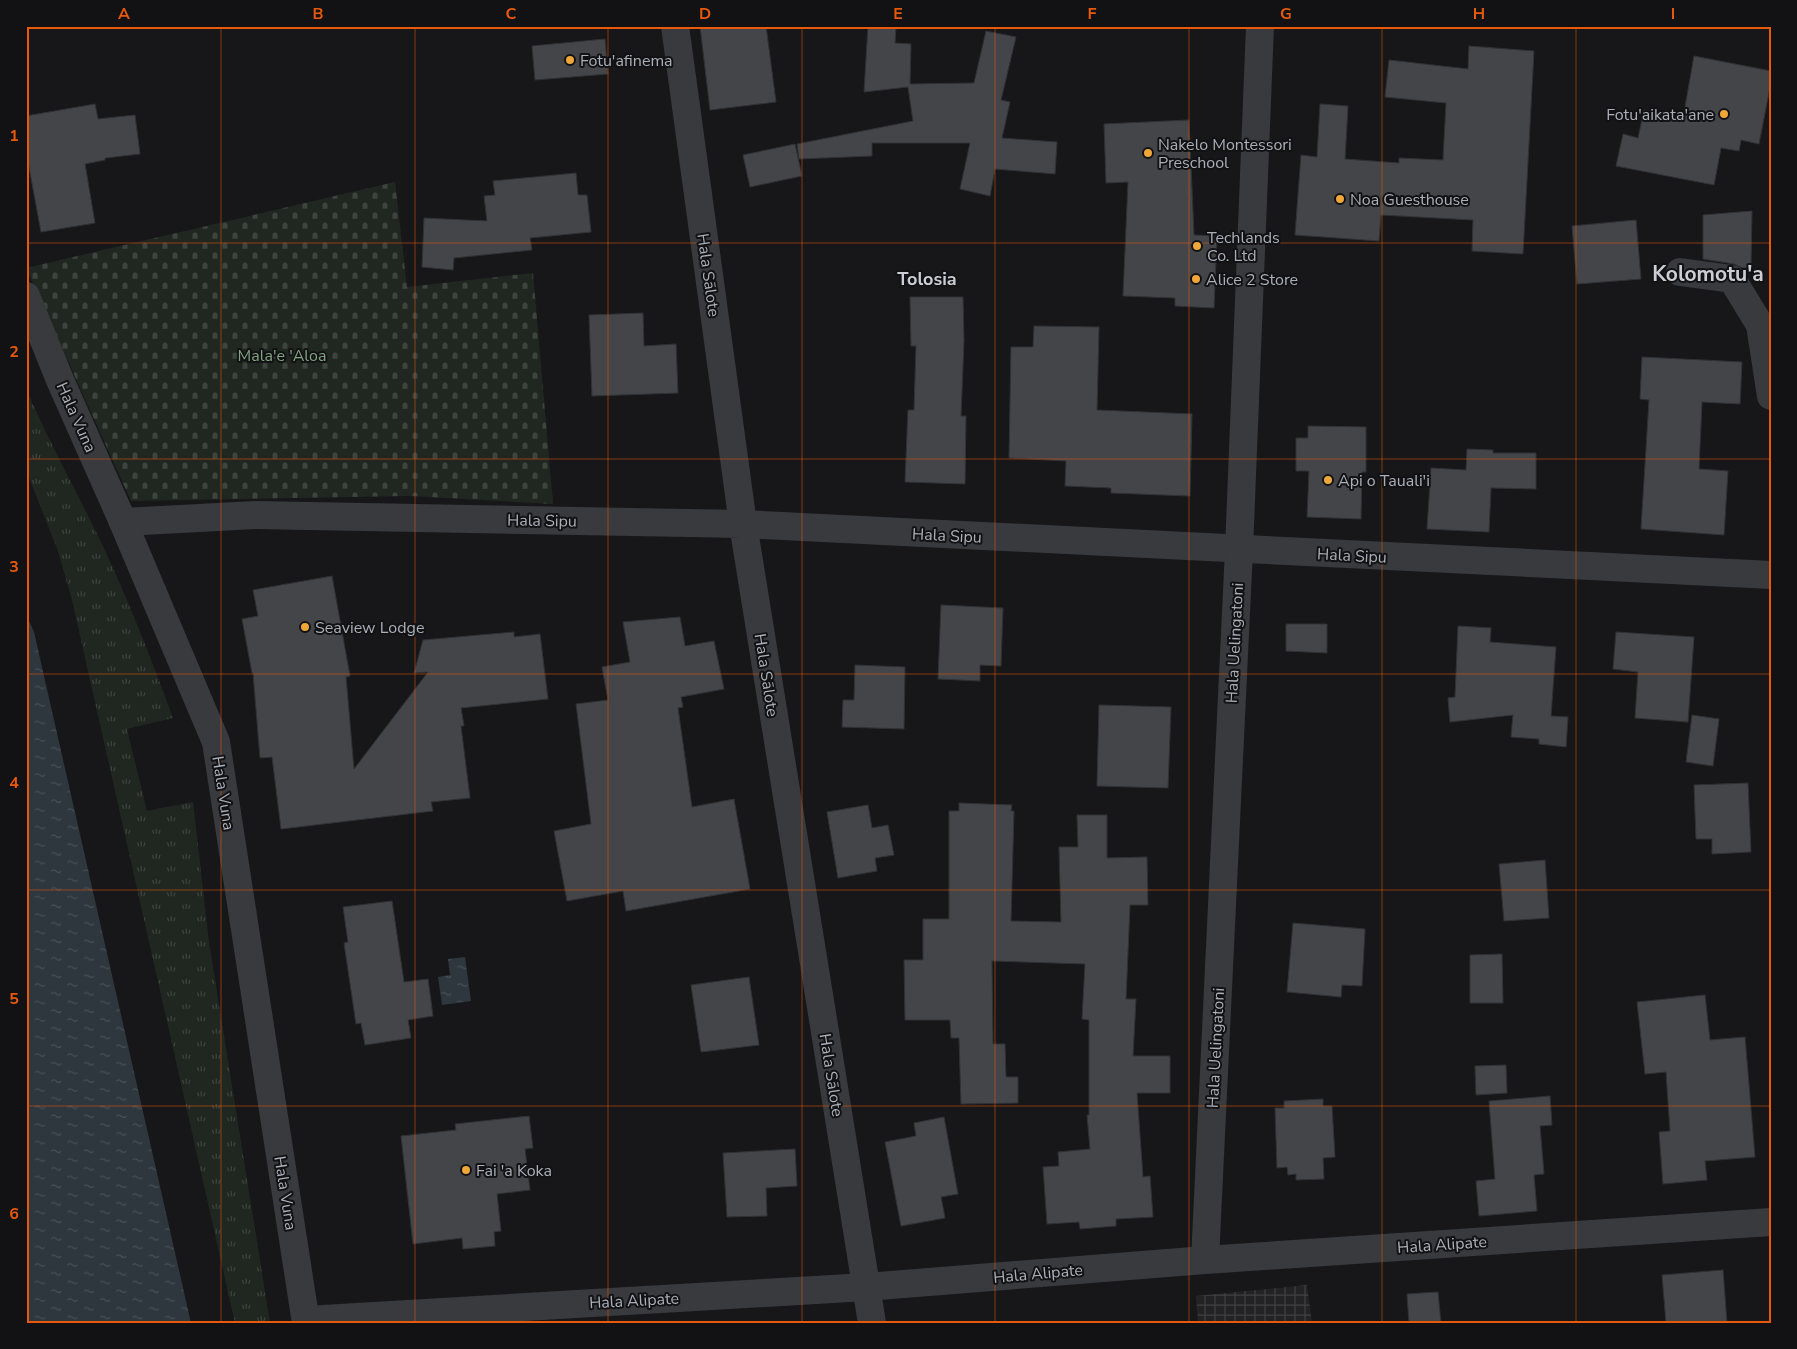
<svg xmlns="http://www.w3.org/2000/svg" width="1797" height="1349" viewBox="0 0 1797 1349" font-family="'Nunito Sans',sans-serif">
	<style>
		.industrial { fill: url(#industrial-grid) }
		.cemetery { fill: url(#cemetery-stones) }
		.park { fill: url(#park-tufts) }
		.water { fill: url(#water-ripples) }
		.building { fill: #444549; stroke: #313235 }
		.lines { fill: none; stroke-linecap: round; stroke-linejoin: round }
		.minor { stroke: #383a3e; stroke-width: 28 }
		.tertiary { stroke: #383a3e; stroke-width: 28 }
		.grid { fill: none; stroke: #e8590c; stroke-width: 1; stroke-opacity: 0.55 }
		.poi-dot { fill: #f0a739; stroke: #121214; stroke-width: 2 }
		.labels { text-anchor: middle; stroke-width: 4; stroke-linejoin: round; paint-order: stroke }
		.poi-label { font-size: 16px; fill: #aaafb9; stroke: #121214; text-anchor: start }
		.street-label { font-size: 16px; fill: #aaafb9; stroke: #121214 }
		.park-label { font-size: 16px; fill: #81a481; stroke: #121214 }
		.neighbourhood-label { font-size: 18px; font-weight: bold; fill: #cbced5; stroke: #121214 }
		.district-label { font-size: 21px; font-weight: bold; fill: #cbced5; stroke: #121214 }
		.neatline { fill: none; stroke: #e8590c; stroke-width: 2 }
		.grid-label { font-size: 16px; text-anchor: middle; font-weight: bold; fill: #e8590c }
	</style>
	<defs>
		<pattern id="industrial-grid" width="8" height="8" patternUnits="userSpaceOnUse" patternTransform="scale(1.25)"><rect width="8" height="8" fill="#232326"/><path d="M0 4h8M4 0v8" fill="none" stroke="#404043"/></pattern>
		<pattern id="cemetery-stones" width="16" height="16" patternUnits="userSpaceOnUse" patternTransform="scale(1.25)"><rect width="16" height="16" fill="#1f2720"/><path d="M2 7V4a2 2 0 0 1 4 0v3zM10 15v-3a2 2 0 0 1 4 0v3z" fill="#3d443e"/></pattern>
		<pattern id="park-tufts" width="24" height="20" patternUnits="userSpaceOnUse" patternTransform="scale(1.25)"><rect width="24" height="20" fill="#1f2720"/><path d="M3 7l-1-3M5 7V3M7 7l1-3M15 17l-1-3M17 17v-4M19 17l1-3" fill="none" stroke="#3d443e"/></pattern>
		<pattern id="water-ripples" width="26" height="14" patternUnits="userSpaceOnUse" patternTransform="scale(1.25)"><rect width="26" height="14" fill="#2d373d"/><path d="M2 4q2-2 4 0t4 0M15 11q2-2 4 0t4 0" fill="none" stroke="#495157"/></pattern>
	</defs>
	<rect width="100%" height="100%" fill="#171719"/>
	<path class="industrial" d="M1307,1285l5,38h-114l-2,-27z"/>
	<path class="cemetery" d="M395,182l12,105 126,-14 20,231 -144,-8 -278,5 -105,-233z"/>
	<path class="park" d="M26,388c22,53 50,102 75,154 27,57 50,116 72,176l-46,11 20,82 46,-9 16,140 61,381h-35l-163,-723 -14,-49 -32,-81z"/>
	<path class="water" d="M26,614l8,18 157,691h-165z
		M465,957l6,44 -29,4 -4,-28 12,-2 -2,-16z"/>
	<path class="building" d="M700,26h66l10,76 -66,8z
		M868,26h28l-1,17 16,1 -1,40 64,-1 12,-52 30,6 -15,63 9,2 -8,36 55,4 -2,32 -60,-5 -5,27 -30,-7 10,-46h-98v13l-73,3 -2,-15 116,-23 -5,-34 -44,5z
		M605,39l3,35 -73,6 -3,-34z
		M1469,46l65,5 -11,203 -51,-3 1,-31 -92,-5 -2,26 -84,-6 6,-80 16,2 3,-53 28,2 -3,53 54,4v-5l44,2 3,-57 -61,-6 4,-37 79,9z
		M1694,56l77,15v11l-12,62 -18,-4 -2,11 -18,-3 -7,37 -98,-19 7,-32 15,4 6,-28 39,8z
		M95,104l3,15 37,-4 5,39 -35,4v2l-20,4 10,59 -54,9 -15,-81v-35z
		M1189,120l5,115 23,1 -3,72 -39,-2v-8l-52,-2 5,-114 -22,1 -2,-59z
		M795,144l7,32 -52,11 -7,-32z
		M576,173l2,22h9l4,37 -61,6 2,12 -78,8 -1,12 -31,-3 2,-49 63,3 -3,-25 11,-1 -2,-14z
		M1752,211l-1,57h-8l-9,-4 -31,-5v-44z
		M1636,220l5,59 -64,5 -5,-58z
		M910,297h53l1,44 -3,75h5l-1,68 -60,-2 3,-72h6l2,-64h-5z
		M643,313l1,33 32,-2 2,49 -86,3 -3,-81z
		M1034,326l65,1 -2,83 95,4 -2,82 -79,-3v-5l-46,-2 1,-25 -57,-3 2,-111h22z
		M1642,357l100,5 -2,42 -38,-2 -3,67 29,2 -4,64 -83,-6 8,-129 -9,-1z
		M1308,426l58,1v45h-4l-1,47 -54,-2 2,-46h-13v-33h12z
		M1467,449l26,1v3h43v36l-45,-1 -2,44 -62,-3 4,-61 35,2z
		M332,576l18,100 -4,1 8,92 74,-97 -14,1 9,-33 91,-8v5l26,-3 8,65 -87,9 3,18h-3l9,72 -39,4 2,9 -152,18 -9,-72 -12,1 -7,-85h-1l-10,-54 16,-3 -5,-26z
		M941,605l62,3 -2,58 -21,-1v16l-42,-2z
		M680,617l5,29 29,-5 10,48 -43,8 2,10 -5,1 14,99 42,-8 16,90 -124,22 -3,-20 -56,10 -13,-70 37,-7 -15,-120 32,-4 -6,-33 28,-5 -7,-40z
		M1286,624h41v29l-41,-2z
		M1458,626l33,2 -1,14 66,5 -5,69 17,1 -2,30 -27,-3v-5l-28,-2 2,-22 -63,7 -2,-24 7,-1z
		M1616,632l78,5 -6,85 -53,-4 3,-46 -25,-3z
		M855,665l50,2 -1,62 -62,-2 1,-27h11z
		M1099,705l72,2 -3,81 -71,-2z
		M1692,715l27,4 -6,47 -27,-4z
		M1748,783l3,69 -39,2v-15h-16l-2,-54z
		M959,803l53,2 -1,6h3l-3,110 50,1 -2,-75h19l-1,-32h30v43l40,-1 1,48h-18l-4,94h10l-3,57h37v37h-33l6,84 7,-1 3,41 -37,2v7l-36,3 -1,-7 -32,2 -4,-57 16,-1 -1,-14 32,-3 -3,-34h2v-95l-7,-1 3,-55 -93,-3 1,83h12l1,33h12v26l-57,1 -2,-66h-8l-1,-18h-45l-1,-60h19v-41h26v-108h10z
		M868,805l4,23 16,-3 6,30 -19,3 2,13 -39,7 -11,-66z
		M1545,860l4,58 -45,3 -5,-57z
		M392,901l12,81 24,-3 5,37 -25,4 3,18 -46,7 -4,-22 -5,1 -12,-81 4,-1 -5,-35z
		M1293,923l72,6 -3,57 -20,-1 -1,12 -54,-5z
		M1502,954l1,49h-33v-48z
		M749,977l10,68 -58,7 -10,-67z
		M1705,995l5,45 35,-3 10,120 -50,4 2,19 -44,4 -4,-52 11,-1 -4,-59 -21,2 -8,-72z
		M1506,1065l1,28 -31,2 -1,-29z
		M1550,1096l2,29 -12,1 4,48 -10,1 3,36 -58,5 -3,-35 19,-2 -6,-78z
		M1323,1099v7h9l3,51 -12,1 1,21 -28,1v-6l-8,1 -1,-8 -10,1 -2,-60h9v-7z
		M529,1116l4,32 -8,1 5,41 -33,4 4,37 -7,1 1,14 -32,3 -1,-11 -49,6 -12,-108 55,-6 -1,-6z
		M944,1117l14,77 -17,3 4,21 -44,8 -16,-84 31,-6 -2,-13z
		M795,1149l2,37 -31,2 1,28 -40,1 -4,-64z
		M1723,1270l4,53h-61l-4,-48z
		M1438,1292l3,31h-32l-2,-29z"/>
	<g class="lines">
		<path class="minor" d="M675,26l68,498 129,799
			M1680,272l52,7 28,46 11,71
			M123,522l133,-7 487,9 1028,51"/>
		<path class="tertiary" d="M26,296l34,84 63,142 93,220 90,581
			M1205,1260l34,-710 21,-524
			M306,1320l560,-33 339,-27 566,-38"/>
	</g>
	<path class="grid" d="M221,26v1297M415,26v1297M608,26v1297M802,26v1297M995,26v1297M1189,26v1297M1382,26v1297M1576,26v1297M26,243h1745M26,459h1745M26,674h1745M26,890h1745M26,1106h1745"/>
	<g class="poi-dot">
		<circle cx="570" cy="60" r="5"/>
		<circle cx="1724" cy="114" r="5"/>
		<circle cx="1148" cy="153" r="5"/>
		<circle cx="1340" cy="199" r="5"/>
		<circle cx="1197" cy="246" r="5"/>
		<circle cx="1196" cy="279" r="5"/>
		<circle cx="1328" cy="480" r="5"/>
		<circle cx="305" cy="627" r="5"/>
		<circle cx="466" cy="1170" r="5"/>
	</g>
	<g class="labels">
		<g class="poi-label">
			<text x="580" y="66">Fotu'afinema</text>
			<text x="1714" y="120" text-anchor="end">Fotu'aikata'ane</text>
			<text x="1158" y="150">Nakelo Montessori<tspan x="1158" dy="18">Preschool</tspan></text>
			<text x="1350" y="205">Noa Guesthouse</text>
			<text x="1207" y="243">Techlands<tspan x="1207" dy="18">Co. Ltd</tspan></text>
			<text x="1206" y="285">Alice 2 Store</text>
			<text x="1338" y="486">Api o Tauali'i</text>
			<text x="315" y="633">Seaview Lodge</text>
			<text x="476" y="1176">Fai 'a Koka</text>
		</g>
		<g class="street-label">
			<text transform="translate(709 275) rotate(82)" y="6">Hala Sālote</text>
			<text transform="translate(77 417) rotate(66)" y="6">Hala Vuna</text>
			<text transform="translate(542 520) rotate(1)" y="6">Hala Sipu</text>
			<text transform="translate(947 535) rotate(3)" y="6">Hala Sipu</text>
			<text transform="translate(1352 555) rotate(3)" y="6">Hala Sipu</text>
			<text transform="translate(1234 643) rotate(-87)" y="6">Hala Uelingatoni</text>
			<text transform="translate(767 675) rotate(81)" y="6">Hala Sālote</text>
			<text transform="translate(224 793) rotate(81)" y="6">Hala Vuna</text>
			<text transform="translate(1215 1048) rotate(-87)" y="6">Hala Uelingatoni</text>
			<text transform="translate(832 1075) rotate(81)" y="6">Hala Sālote</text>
			<text transform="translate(286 1193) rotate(81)" y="6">Hala Vuna</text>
			<text transform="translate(1442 1244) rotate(-4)" y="6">Hala Alipate</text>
			<text transform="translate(1038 1273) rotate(-5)" y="6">Hala Alipate</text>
			<text transform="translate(634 1300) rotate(-3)" y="6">Hala Alipate</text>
		</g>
		<g class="park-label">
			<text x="282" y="361">Mala'e 'Aloa</text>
		</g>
		<g class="neighbourhood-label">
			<text x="927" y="285">Tolosia</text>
		</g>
		<g class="district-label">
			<text x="1708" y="281">Kolomotu'a</text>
		</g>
	</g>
	<rect width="1797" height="1349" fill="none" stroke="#121214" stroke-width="55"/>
	<rect x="28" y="28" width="1742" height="1294" class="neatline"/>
	<g class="grid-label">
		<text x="124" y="19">A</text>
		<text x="318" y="19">B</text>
		<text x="511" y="19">C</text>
		<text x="705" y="19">D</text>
		<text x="898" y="19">E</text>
		<text x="1092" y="19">F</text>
		<text x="1286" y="19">G</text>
		<text x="1479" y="19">H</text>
		<text x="1673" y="19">I</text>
		<text x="14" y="141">1</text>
		<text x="14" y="357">2</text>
		<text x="14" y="572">3</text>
		<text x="14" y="788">4</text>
		<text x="14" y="1004">5</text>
		<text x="14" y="1219">6</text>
	</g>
</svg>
